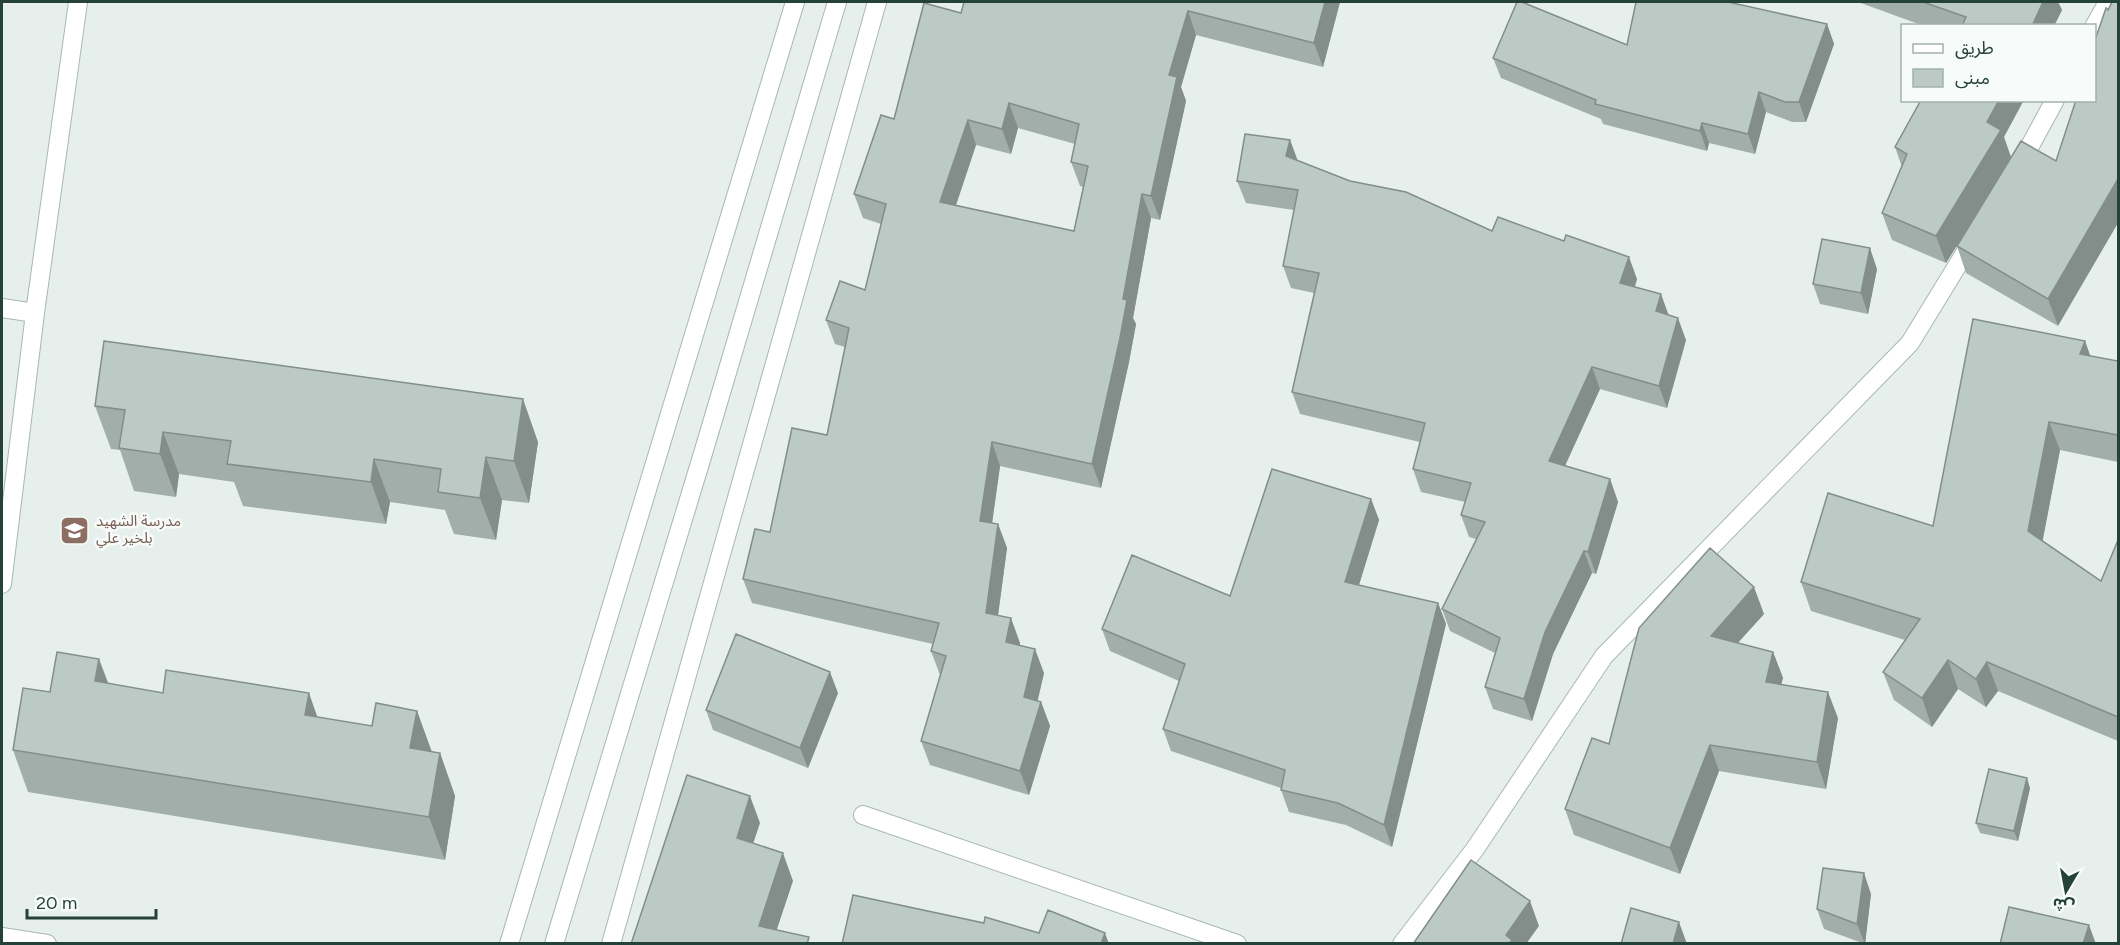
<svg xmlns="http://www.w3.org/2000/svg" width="2120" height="945" viewBox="0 0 2120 945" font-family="Figtree,'Noto Sans Arabic',sans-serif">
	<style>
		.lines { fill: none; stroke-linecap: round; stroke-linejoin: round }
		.minor-casing { stroke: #a8b8b2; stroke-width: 20 }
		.minor { stroke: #fff; stroke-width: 18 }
		.wall { fill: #a1aea9; fill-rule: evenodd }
		.shaded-wall { fill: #838d89 }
		.building { fill: #bbcac4; stroke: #838d89; stroke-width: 1.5; fill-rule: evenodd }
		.labels { text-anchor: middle; stroke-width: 5; stroke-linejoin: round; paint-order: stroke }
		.education-label { font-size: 15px; fill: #785e54; stroke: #f7fbf9; text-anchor: start }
	</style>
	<rect width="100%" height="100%" fill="#e6efeb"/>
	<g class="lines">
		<defs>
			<path id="minor" d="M2094,27l14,-25
				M2018,168l37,-68
				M2,308l33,5
				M2,584l33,-271 43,-311
				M863,815l374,129
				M2,937l45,7
				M509,944l286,-942
				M554,944l150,-494 133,-448
				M611,944l266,-942
				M1402,944l73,-95 129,-193 306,-313 63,-103"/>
		</defs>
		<use href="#minor" class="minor-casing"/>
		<use href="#minor" class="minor"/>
	</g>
	<path class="wall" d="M964,2h376l-17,65 -127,-32 -15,52 5,14 -26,119 -9,-2 -18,100 3,6 -7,38 -28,126 -101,-22 -8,57 6,1 9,24 -9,68 22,27 -1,2 25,28 -7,28 4,1 9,24 -21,69 -99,-30 -9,-24 19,-66 -9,-24 2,-7 -181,-41 -9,-24 84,-144 18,-88 -10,-3 -9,-24 39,-30 16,-66 -18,-6 -9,-24 40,-75 67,-106zM1018,128l57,16 -4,18 9,24 3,1 -9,44 -118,-26 20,-60 35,9z
		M1858,2h200l4,8 -8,16h-130z
		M1827,24l7,20 -28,78h-14l-26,-10 -11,42 -46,-11 -2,8 -104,-27 -2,-5 -100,-41 -8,-20z
		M2004,137l54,189 -92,-53 -9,-27 -11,17 -54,-23 -10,-27 20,-46 -7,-20z
		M1290,140l8,21 52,20 142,50 145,48 -2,8 33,28 18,25 -19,68 -67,-19 -35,77 45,13 8,23 -22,72 -4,-1 -39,81 -21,67 -39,-12 -8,-22 10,-34 -45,-22 -8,-22 34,-70 -7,-2 -8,-22 4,-13 -44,-10 -8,-23 7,-27 -120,-28 -8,-22 22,-99 -23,-5 -8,-22 11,-56 -48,-7 -9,-22z
		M1877,269l-9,45 -48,-10 -7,-20z
		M2085,341l5,15 28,5v101l-58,-12 -18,91 59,40 17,-41v201l-120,-50 -12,16 -28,-18 -26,38 -38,-27 -11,-28 22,-32 -94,-29 -10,-29 132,-56z
		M95,406l443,36 -9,61 -27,-3 -6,40 -42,-6 -9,-24 -55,-8 -4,22 -143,-18 -9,-24 -55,-8 -3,23 -42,-6 -14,-41 -9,-1z
		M1371,499l8,21 -20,65 79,18 8,21 -54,223 -46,-22 -57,-13 -8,-22v-2l-110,-37 -8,-22 16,-48 -69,-30 -8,-22 128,-33z
		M1764,614l-26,29 35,9 10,26 -2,6 57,34 -12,71 -107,-18 -39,103 -106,-39 -9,-26 44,-65z
		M108,684l264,42 45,-15 15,41 8,1 15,43 -10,64 -417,-68 -15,-42 37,-58z
		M838,693l-30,75 -95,-38 -7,-20z
		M2030,788l-12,53 -38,-8 -4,-10z
		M1871,894l-6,50 -41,-15 -7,-20z"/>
	<path class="shaded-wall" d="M1325,2h15l-17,65 -9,-24z
		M2043,2h15l4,8 -8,16h-22z
		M1188,11l8,24 -15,52 5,14 -26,119 -9,-24 18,-121z
		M1827,24l7,20 -28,78 -7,-20z
		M1759,92l7,20 -11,42 -7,-20z
		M1999,100h25l-20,37 7,20 -65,106 -10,-27 51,-114z
		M1009,103l9,25 -7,26 -9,-25z
		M968,120l8,25 -27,81 -9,-24z
		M1702,123l7,20 -2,8 -7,-20z
		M1290,140l8,22 -12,-6z
		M2118,179v44l-60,103 -10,-27z
		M1142,194l9,24 -18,100 3,6 -7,38 -28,126 -9,-24 31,-165z
		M1870,248l7,21 -9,45 -7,-21z
		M1629,257l8,22 -9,26 -8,-22z
		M1661,294l8,22 -13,-5z
		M1678,318l8,22 -19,68 -8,-22z
		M2085,341l10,28 -15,-15z
		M1592,367l8,22 -43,94 -8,-22z
		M523,399l15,43 -9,61 -15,-42z
		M2049,422l11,28 -21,110 -11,-29z
		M163,432l16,42 -3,23 -16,-43z
		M992,442l8,24 -11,79 -9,-24z
		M486,457l16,43 -6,40 -16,-42z
		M374,459l16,43 -4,22 -15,-42z
		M1610,479l8,23 -22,72 -8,-22z
		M1371,499l8,21 -26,84 -8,-22z
		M998,524l9,24 -12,89 -9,-24z
		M1584,551l8,22 -39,81 -21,67 -8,-22 21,-67z
		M1754,587l10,27 -44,48 -9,-26z
		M1438,603l8,21 -54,223 -8,-22z
		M1011,618l9,25 -5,24 -9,-25z
		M1035,649l9,24 -11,48 -9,-24z
		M1773,652l10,26 -8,30 -9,-26z
		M99,659l16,42 -20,-20z
		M1948,660l10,29 -26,38 -10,-29z
		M1987,662l11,29 -12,16 -10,-28z
		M830,672l8,21 -30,75 -8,-20z
		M1828,692l10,26 -12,71 -9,-27z
		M309,693l15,43 -19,-21z
		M1041,702l9,24 -21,69 -9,-24z
		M417,711l15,42 -22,-5z
		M1710,745l9,26 -39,103 -10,-26z
		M440,753l15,43 -10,64 -16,-43z
		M2027,778l3,10 -12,53 -4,-10z
		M750,796l10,27 -14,42 -9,-27z
		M783,853l10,28 -21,63 -13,-18z
		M1864,873l7,21 -6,50 -8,-20z
		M1530,901l9,25 -13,18h-17l-3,-9z
		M1679,922l8,22h-14z
		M2089,925l7,19h-13z
		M1105,933l4,11h-8z"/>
	<path class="building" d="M964,2h361l-11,41 -126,-32 -19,64 8,2 -26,119 -9,-2 -19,105 4,1 -7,38 -28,126 -100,-22 -12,79 18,3 -12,89 25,5 -5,24 29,7 -11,48 17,5 -21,69 -99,-30 25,-85 -15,-5 8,-28 -196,-44 12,-50 15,3 22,-104 35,7 22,-107 -23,-8 14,-39 25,9 21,-86 -32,-10 27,-79 13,4 30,-116 37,10zM1009,103l70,21 -8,38 17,4 -14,65 -134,-29 28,-82 34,9z
		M1517,2h5l105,43 9,-43h92l99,22 -28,78h-14l-26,-10 -11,42 -46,-11 -2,8 -105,-27 1,-4 -103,-42z
		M1923,2h120l-11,24h-70l4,-9z
		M2112,2h6v177l-70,120 -91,-53 64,-105 35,20 20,-61h18v-57l12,-35 2,2z
		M1921,100h78l-12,22 14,8 -65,106 -54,-23 25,-59 -12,-7z
		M1245,134l45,6 -4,16 64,25 56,11 86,39 6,-14 66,24 2,-6 63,22 -9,26 41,11 -5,17 22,7 -19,68 -67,-19 -43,94 61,18 -22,73 -4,-1 -39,81 -21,67 -39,-12 15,-49 -58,-29 43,-87 -24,-7 10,-32 -58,-14 12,-46 -133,-31 27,-119 -36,-7 15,-76 -61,-9z
		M1822,239l48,9 -9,45 -48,-9z
		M1973,319l112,22 -5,13 38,7v74l-69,-13 -21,109 73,50 17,-41v177l-131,-55 -11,17 -28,-19 -26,38 -39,-26 37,-53 -119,-37 27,-89 105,33z
		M104,341l419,58 -9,62 -28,-4 -6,41 -42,-6 3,-23 -67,-10 -3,23 -144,-18 4,-23 -68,-9 -3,22 -41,-6 6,-38 -30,-4z
		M1272,469l99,30 -26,83 93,21 -54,222 -46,-22 -57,-13 4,-20 -122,-41 22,-65 -83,-35 30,-74 98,41z
		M1710,548l44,39 -43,49 62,16 -7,30 62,10 -11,70 -107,-17 -40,103 -105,-39 27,-71 17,6 30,-116z
		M736,634l94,38 -30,76 -94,-38z
		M57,652l42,7 -4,22 68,12 3,-23 143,23 -4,22 67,11 4,-23 41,8 -7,37 30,5 -11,64 -416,-67 10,-62 27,4z
		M1989,769l38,9 -13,53 -38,-8z
		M687,775l63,21 -13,42 46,15 -24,73 50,11 -2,7h-176z
		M1471,860l59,41 -24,34 6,5 -3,4h-96z
		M1823,868l41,5 -7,51 -40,-15z
		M853,895l131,28 1,-6 54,16 9,-23 57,23 -4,11h-259z
		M2009,907l80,18 -6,19h-83z
		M1631,908l48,14 -6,22h-52z"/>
	<defs>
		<symbol id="school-square" viewBox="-11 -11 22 22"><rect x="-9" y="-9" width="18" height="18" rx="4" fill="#8d6e63" stroke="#f7fbf9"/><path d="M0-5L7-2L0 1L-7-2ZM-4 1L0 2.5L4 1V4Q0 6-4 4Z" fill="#fff"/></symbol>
	</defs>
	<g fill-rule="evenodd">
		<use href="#school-square" x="58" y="514" width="33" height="33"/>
	</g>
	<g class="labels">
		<g class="education-label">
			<text x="96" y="526">مدرسة الشهيد<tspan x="96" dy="17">بلخير علي</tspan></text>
		</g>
	</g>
	<rect width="2120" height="945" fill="none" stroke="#24423a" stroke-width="6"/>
	<rect x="1901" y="24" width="195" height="78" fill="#f7fbf9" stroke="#a3b1ad" stroke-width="1.5"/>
	<rect x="1913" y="44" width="30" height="9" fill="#ffffff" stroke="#a3b1ad" stroke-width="1.5"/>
	<text x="1955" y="54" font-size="18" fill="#24423a">طريق</text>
	<rect x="1913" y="69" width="30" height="18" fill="#bbcac4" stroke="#a3b1ad" stroke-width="1.5"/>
	<text x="1955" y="84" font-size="18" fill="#24423a">مبنى</text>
	<g transform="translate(2066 891) rotate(190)" stroke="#f7fbf9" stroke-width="4.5" paint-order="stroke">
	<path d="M0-4.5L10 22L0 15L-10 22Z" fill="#24423a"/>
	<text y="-9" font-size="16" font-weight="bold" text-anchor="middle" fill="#24423a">ش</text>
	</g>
	<path d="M27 909v9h129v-9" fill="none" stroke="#24423a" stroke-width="3"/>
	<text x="36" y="909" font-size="18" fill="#24423a" stroke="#f7fbf9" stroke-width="4.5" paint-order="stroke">20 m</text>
</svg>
